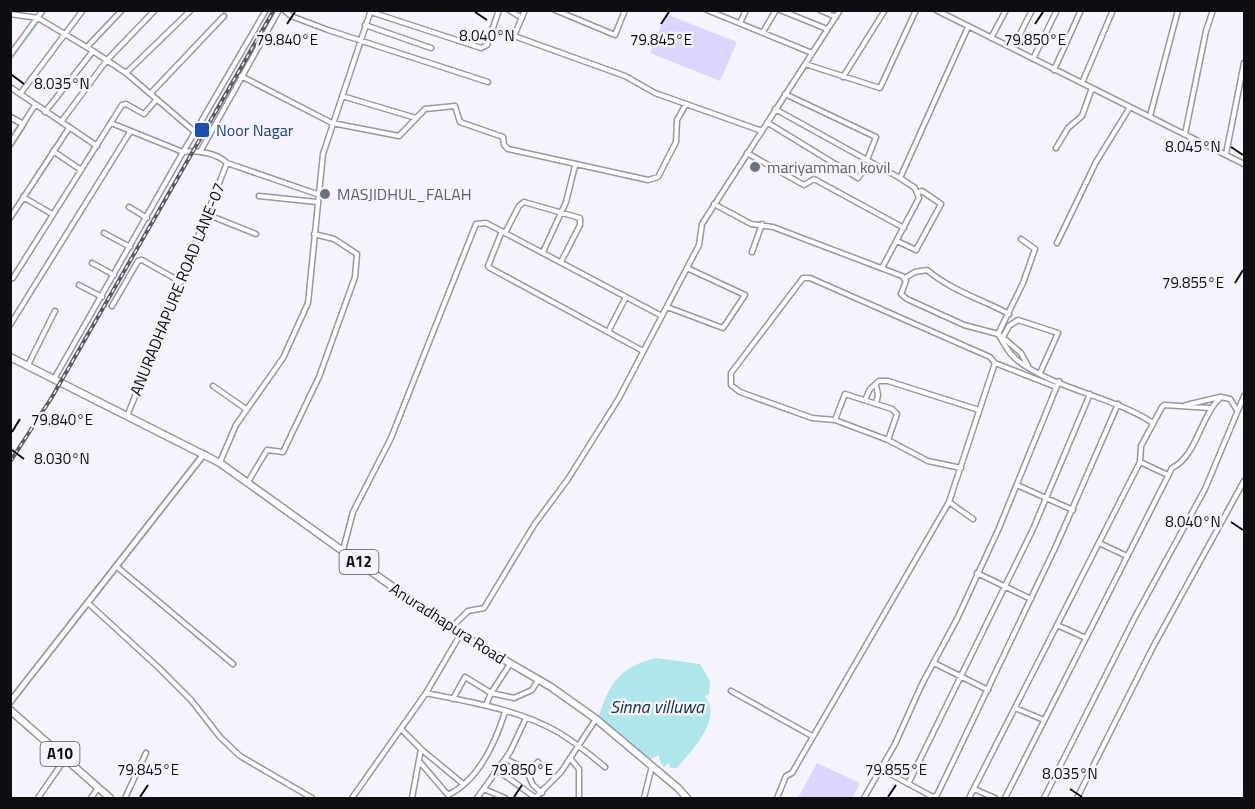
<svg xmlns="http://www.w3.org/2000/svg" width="1255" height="809" viewBox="0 0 1255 809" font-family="'Titillium Web',sans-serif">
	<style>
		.green { fill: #dcd6fe }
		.water { fill: #ade6eb }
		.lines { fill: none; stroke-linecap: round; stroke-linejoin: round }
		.canal { stroke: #ade6eb; stroke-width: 4 }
		.minor-casing { stroke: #9896a5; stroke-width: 7 }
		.tertiary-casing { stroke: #9896a5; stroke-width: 8 }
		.trunk-casing { stroke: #9896a5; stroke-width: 9 }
		.minor { stroke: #fff; stroke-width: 4 }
		.tertiary { stroke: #fff; stroke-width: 4.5 }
		.trunk { stroke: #fff; stroke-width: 6 }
		.rail-casing { stroke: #5b5a61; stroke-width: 4 }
		.rail { stroke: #f5f3fd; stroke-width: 1.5; stroke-dasharray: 4.5; stroke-linecap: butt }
		.ticks { fill: none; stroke: #0e0d12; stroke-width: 2 }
		.transit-dot { fill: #1a4fb4; stroke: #f5f3fd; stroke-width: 2 }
		.worship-dot { fill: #6b7280; stroke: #f5f3fd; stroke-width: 2 }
		.labels { text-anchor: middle; stroke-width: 5; stroke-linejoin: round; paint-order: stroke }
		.shield { fill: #f5f3fd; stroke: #535258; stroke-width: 1.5 }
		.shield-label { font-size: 15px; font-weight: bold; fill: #0e0d12 }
		.transit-label { font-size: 16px; fill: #164399; stroke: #f5f3fd; text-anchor: start }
		.worship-label { font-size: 16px; fill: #5b616d; stroke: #f5f3fd; text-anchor: start }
		.street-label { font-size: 16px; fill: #0e0d12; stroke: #f5f3fd }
		.water-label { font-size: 18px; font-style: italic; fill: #133033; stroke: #f5f3fd }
		.ticks-label { font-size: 15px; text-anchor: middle; fill: #0e0d12; stroke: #f5f3fd; stroke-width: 5; stroke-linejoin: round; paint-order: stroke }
	</style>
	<rect width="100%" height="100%" fill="#f5f3fd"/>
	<path class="green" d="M666,14l71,28 -17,39 -70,-28z
		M817,763l43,20 -8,15h-54z"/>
	<path class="water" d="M656,658l44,6 10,17 -1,13 -4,2c18,24 -13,54 -28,72h-7l-1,-5 -5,4 -4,-5 -1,-7 -8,4 -8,-3 -45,-37c11,-35 21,-52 58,-61z"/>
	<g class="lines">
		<path class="canal" d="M40,17l5,-7
			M10,59l27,-37"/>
		<defs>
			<path id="minor" d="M284,10l7,6 37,14 160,52
				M509,10l13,8
				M525,10l-11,26 111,40 30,17 107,38
				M555,10l60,25 10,-25
				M707,10l105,43
				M780,10l47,19
				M820,10l16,7
				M936,10l308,154
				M371,12l110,36 6,-3 12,-35
				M10,14l28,4 55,33 33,22 69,59 -12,20 -72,-29
				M740,23l6,-13
				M365,25l66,23
				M763,32l13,-22
				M991,38l15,-28
				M87,47l35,-37
				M1013,48l19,-38
				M10,55l33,-45
				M1033,59l24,-49
				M805,64l75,24 36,-78
				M1054,70l27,-60
				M126,73l65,-63
				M241,76l91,47 67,13 26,-27 30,-3 5,16 43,15 1,8 4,4 140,31 10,-3 18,-35 1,-22 9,-16
				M843,77l42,-67
				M1082,83l31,-73
				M10,87l87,59
				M151,93l73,-77
				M20,94l63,-84
				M785,94l91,43 -9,23 33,18
				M342,96l74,22
				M775,109l92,51
				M45,112l48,-61
				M1150,116l28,-106
				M61,122l46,-62 48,-50
				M768,123l90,55 12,-16
				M23,124l12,-19
				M195,132l71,-122
				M1185,134l21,-103 7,-21
				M1056,148l12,-20 14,-12 10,-28
				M53,151l28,19
				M200,152l79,-142
				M747,153l57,32 10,-6 90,49
				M1226,154l18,-91
				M259,196l58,6
				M23,197l29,17
				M714,204l37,20 22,3 129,49 4,5 -5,13 6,5 57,26 34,9 25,-51 12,-34 -14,-10
				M129,207l18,11
				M206,214l50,20
				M10,218l59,-90
				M502,231l-14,35 2,2 153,83
				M104,233l26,14
				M505,233l14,-27 5,-4 56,16v7l-19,37
				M897,241l19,9 25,-46 -19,-13 -3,1
				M1057,243l39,-81 34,-55
				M543,252l23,-50 9,-36
				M752,252l10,-28
				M92,263l22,12
				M882,268l37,-70 -4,-10 -15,-10 68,-151
				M13,278l109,-173 4,-1 18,10 13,-15
				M905,278l10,-6 12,-2c25,21 54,29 82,44
				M79,285l23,12
				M112,306l26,-45 4,-1 39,22
				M667,307l56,21 22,-33 -58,-27
				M10,325l120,-193
				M608,332l18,-35
				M998,334c6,9 10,19 19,26 39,30 95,36 136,63
				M1001,336l20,17 7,13
				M1003,337l6,-11 9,-6 40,13 -18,40
				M995,363l61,24
				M28,365l27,-54
				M54,379l129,-227c14,-2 34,1 44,11l90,31
				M876,385l2,10 -2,9
				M213,386l33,23
				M865,400l5,-11 9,-8h9l91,29
				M1186,405l34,-8
				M128,414l99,-251
				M835,420l10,-26 47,15 5,5 -9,26
				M220,462l16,-37 47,-67 25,-55 15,-149 48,-144
				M1140,462l28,13
				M248,482l19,-32 16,2 36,-75 36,-100 2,-23 -23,-15 -20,-5
				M1017,485l56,25
				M949,502l24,17
				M1099,543l28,13
				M343,550l10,-38 38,-74 85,-214 10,-1 19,10 157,83
				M116,566l117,98
				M977,573l54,26
				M88,603l71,65 32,32 29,37 20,19 72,42
				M1057,625l29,13
				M451,628l17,-17 16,-3 50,-83 34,-46 51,-81 80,-153 3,-21 138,-214
				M934,663l54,27
				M731,691l81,45
				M426,693c43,9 91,16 130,38 18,10 33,23 49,36
				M453,699l12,-22 26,16 23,5 18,-8 6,-10
				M486,705l5,-12 19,-29
				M1015,708l29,12
				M402,730l19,19 -9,49
				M422,750l40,33
				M570,758l9,11v29
				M505,759l20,9 8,17 9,8
				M419,761l29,34c31,-15 47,-51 57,-83
				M881,769l52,28 4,-2 119,-249 62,-142
				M497,771c14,7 25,18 39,27
				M529,773l9,-11
				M908,784l125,-255 57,-135
				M484,789l21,9
				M974,789l21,9
				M38,798l27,-39
				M91,798l7,-10
				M125,798l21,-45
				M352,798l74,-105 34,-58
				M477,798l33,-46 16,-34
				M535,798l26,-26 35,-53
				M644,798l8,-32
				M777,798l9,-22 6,-3 157,-271 46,-139 -5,-6 -180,-79h-7l-72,95v12l9,7 72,26 23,2 53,20 40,21 33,7
				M864,798l31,-54 27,-60 35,-65 42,-91 60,-147
				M969,798l171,-336 1,-16 21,-39 2,-2 46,3
				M1005,798l167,-330c25,-12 28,-52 49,-71l9,2 7,11
				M1044,798l90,-179 71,-130 39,-93
				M1077,798l76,-151 91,-166"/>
			<path id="tertiary" d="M10,117l13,7 -13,20
				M10,702l194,-248"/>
			<path id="trunk" d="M10,357l210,106 230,165 101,59 45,32 82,69 9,10
				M10,710l100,88"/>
		</defs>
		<use href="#minor" class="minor-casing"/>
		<use href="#tertiary" class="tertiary-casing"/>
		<use href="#trunk" class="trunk-casing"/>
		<use href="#minor" class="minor"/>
		<use href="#tertiary" class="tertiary"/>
		<use href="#trunk" class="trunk"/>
		<defs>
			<path id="rail" d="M10,462l42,-65 222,-387"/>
		</defs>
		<use href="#rail" class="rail-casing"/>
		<use href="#rail" class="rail"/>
	</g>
	<path class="ticks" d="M475,12l12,8M287,24l8,-12M661,24l8,-12M1035,24l8,-12M12,75l12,9M1231,147l12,8M1235,283l8,-13M12,432l8,-13M12,450l12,9M1231,522l12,8M1070,789l12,8M140,797l8,-12M514,797l8,-12M888,797l8,-12"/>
	<rect class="transit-dot" x="194" y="122" width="16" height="16" rx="3"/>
	<g class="worship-dot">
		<circle cx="755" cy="167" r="6"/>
		<circle cx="325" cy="194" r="6"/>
	</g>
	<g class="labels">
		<g class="shield">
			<rect x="339.5" y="550" width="39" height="24" rx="4.5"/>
			<rect x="40.5" y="742" width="39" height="24" rx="4.5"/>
		</g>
		<g class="shield-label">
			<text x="359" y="567">A12</text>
			<text x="60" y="759">A10</text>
		</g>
		<g class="transit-label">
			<text x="216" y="136">Noor Nagar</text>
		</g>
		<g class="worship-label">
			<text x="767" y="173">mariyamman kovil</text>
			<text x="337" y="200">MASJIDHUL_FALAH</text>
		</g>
		<g class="street-label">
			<text transform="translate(177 289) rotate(-68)" y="6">ANURADHAPURE ROAD LANE-07</text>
			<text transform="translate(448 623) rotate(33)" y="6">Anuradhapura Road</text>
		</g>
		<g class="water-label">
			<text x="657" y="713">Sinna villuwa</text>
		</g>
	</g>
	<g class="ticks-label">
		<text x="487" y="41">8.040°N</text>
		<text x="287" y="45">79.840°E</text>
		<text x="661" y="45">79.845°E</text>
		<text x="1035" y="45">79.850°E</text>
		<text x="62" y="89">8.035°N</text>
		<text x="1193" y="152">8.045°N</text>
		<text x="1193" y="288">79.855°E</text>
		<text x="62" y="425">79.840°E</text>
		<text x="62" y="464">8.030°N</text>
		<text x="1193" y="527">8.040°N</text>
		<text x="148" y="775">79.845°E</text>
		<text x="522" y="775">79.850°E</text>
		<text x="896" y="775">79.855°E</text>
		<text x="1070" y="779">8.035°N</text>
	</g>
	<rect width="1255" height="809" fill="none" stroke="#0e0d12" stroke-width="24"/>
</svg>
